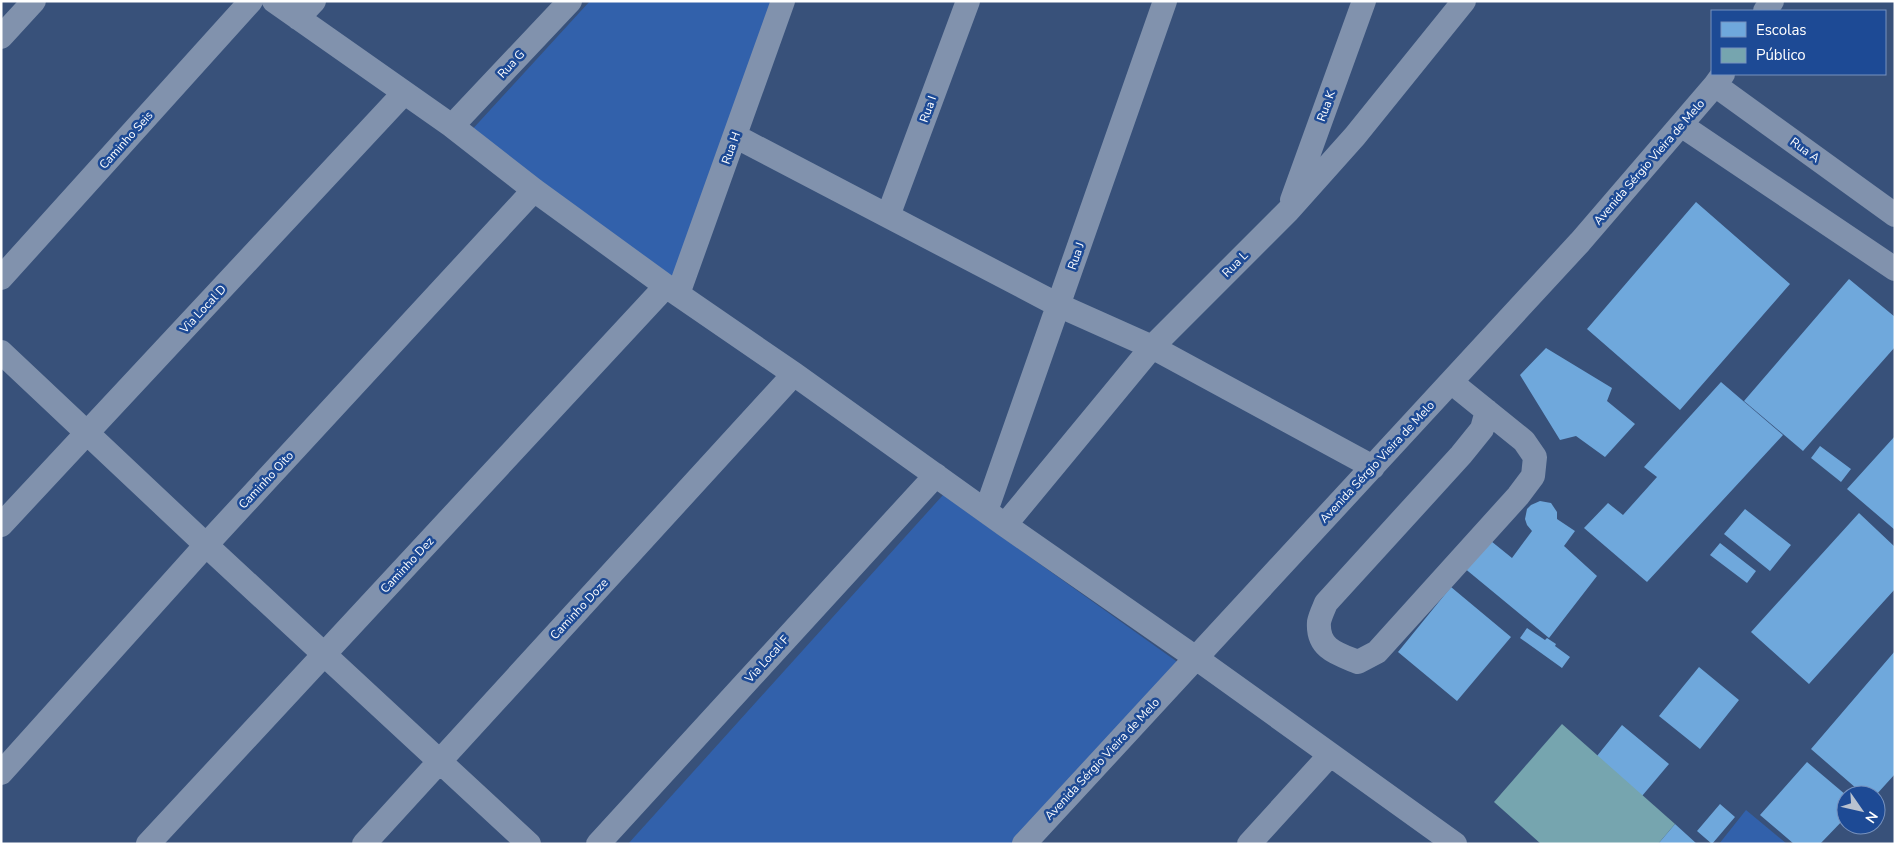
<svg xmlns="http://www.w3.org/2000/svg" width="1896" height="845" viewBox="0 0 1896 845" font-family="'Nunito Sans',sans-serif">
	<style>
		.green { fill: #3261ab }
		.schools { fill: #6fa8dc }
		.public { fill: #76a5af }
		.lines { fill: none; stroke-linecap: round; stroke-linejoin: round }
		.minor { stroke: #8192ad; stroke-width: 24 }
		.labels { text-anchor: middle; stroke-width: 5; stroke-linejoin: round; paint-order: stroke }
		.street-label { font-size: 12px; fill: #fff; stroke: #1d4a95 }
	</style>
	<rect width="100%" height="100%" fill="#38517a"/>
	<path class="green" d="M590,1h185l-99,283 -207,-151z
		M943,495l240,171 -164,178h-391z
		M1746,810l41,34h-68z"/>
	<path class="schools" d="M1696,202l94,82 -110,126 -93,-81z
		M1849,279l46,38v30l-92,104 -59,-50z
		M1546,348l66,40 -5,13 28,23 -30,33 -29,-21 -16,4 -40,-65z
		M1721,382l62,53 -136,147 -63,-54 24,-25 15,12 34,-38 -13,-10z
		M1895,436v94l-48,-41z
		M1820,446l31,23 -10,13 -30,-24z
		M1540,501l11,2 6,9v7l18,12 -11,15 33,30 -48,62 -86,-71 23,-30 26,21 20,-27 -5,-6 -2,-6 2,-10 4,-4z
		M1745,509l46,36 -21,26 -46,-37z
		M1859,513l36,34v42l-86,95 -58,-52z
		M1720,543l36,28 -9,12 -37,-28z
		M1451,587l60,50 -54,64 -59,-49z
		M1527,628l18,12 2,-2 9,6 -1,2 15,11 -8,11 -42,-30z
		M1895,651v123l-19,21h-12l-53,-46z
		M1699,667l40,33 -39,49 -41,-33z
		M1622,725l47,39 -27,32 -45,-40z
		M1807,762l39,33v22l-26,27h-26l-34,-29z
		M1720,804l15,13 -23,27 -15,-13z
		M1675,824l22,20h-39z"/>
	<path class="public" d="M1562,724l113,100 -17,20h-117l-47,-42z"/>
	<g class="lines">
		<path class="minor" d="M274,1l178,125 82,64 132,96 128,88 211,151 191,133 259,186
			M1765,11l7,-10
			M298,18l16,-17
			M1,37l33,-36
			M1715,85l180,130
			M1681,125l214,144
			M452,126l118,-125
			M735,136l323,169 94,42 221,120
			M1292,200l72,-199
			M888,216l80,-215
			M1,278l250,-277
			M678,294l105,-293
			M1,352l205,193 323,299
			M1451,382l73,59 11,16 -2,19 -15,20 -141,156 -19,10c-20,-8 -41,-13 -39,-40 1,-6 5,-14 7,-19l135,-148 21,-26 5,-18
			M986,511l179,-510
			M1,525l403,-432
			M1005,525l147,-178 136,-136 67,-75 109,-135
			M1,773l205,-228 328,-355
			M148,844l518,-558
			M364,844l430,-470
			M598,844l338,-369
			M1024,844l556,-602 135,-157 8,-11
			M1249,844l81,-89"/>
	</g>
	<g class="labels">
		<g class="street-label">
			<text transform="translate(511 64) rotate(-47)" y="4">Rua G</text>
			<text transform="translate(1326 106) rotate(-70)" y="4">Rua K</text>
			<text transform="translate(928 109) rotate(-70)" y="4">Rua I</text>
			<text transform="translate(126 140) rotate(-48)" y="4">Caminho Seis</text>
			<text transform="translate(731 148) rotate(-70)" y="4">Rua H</text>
			<text transform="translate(1805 150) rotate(36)" y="4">Rua A</text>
			<text transform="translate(1649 162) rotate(-49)" y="4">Avenida Sérgio Vieira de Melo</text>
			<text transform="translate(1076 256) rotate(-71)" y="4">Rua J</text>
			<text transform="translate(1235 264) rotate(-45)" y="4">Rua L</text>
			<text transform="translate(203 309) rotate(-47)" y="4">Via Local D</text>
			<text transform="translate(1377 462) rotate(-47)" y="4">Avenida Sérgio Vieira de Melo</text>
			<text transform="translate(266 480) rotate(-47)" y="4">Caminho Oito</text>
			<text transform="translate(407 565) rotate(-47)" y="4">Caminho Dez</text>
			<text transform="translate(579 609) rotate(-47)" y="4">Caminho Doze</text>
			<text transform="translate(767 659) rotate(-48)" y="4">Via Local F</text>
			<text transform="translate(1102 759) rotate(-47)" y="4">Avenida Sérgio Vieira de Melo</text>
		</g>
	</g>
	<rect width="1896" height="845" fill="none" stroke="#ffffff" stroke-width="5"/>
	<rect x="1711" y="10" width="175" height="65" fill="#1d4a95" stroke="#7792bf"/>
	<rect x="1721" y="22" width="25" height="15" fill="#6fa8dc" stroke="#7792bf"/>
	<text x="1756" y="35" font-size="15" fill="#ffffff">Escolas</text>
	<rect x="1721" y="48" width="25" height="15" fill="#76a5af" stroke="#7792bf"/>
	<text x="1756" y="60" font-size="15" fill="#ffffff">Público</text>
	<g transform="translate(1861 810) rotate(124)"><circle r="24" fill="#1d4a95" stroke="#7792bf"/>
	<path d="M0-4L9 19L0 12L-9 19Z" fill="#b9c2d0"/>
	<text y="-8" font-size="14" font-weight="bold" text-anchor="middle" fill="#ffffff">N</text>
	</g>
</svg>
